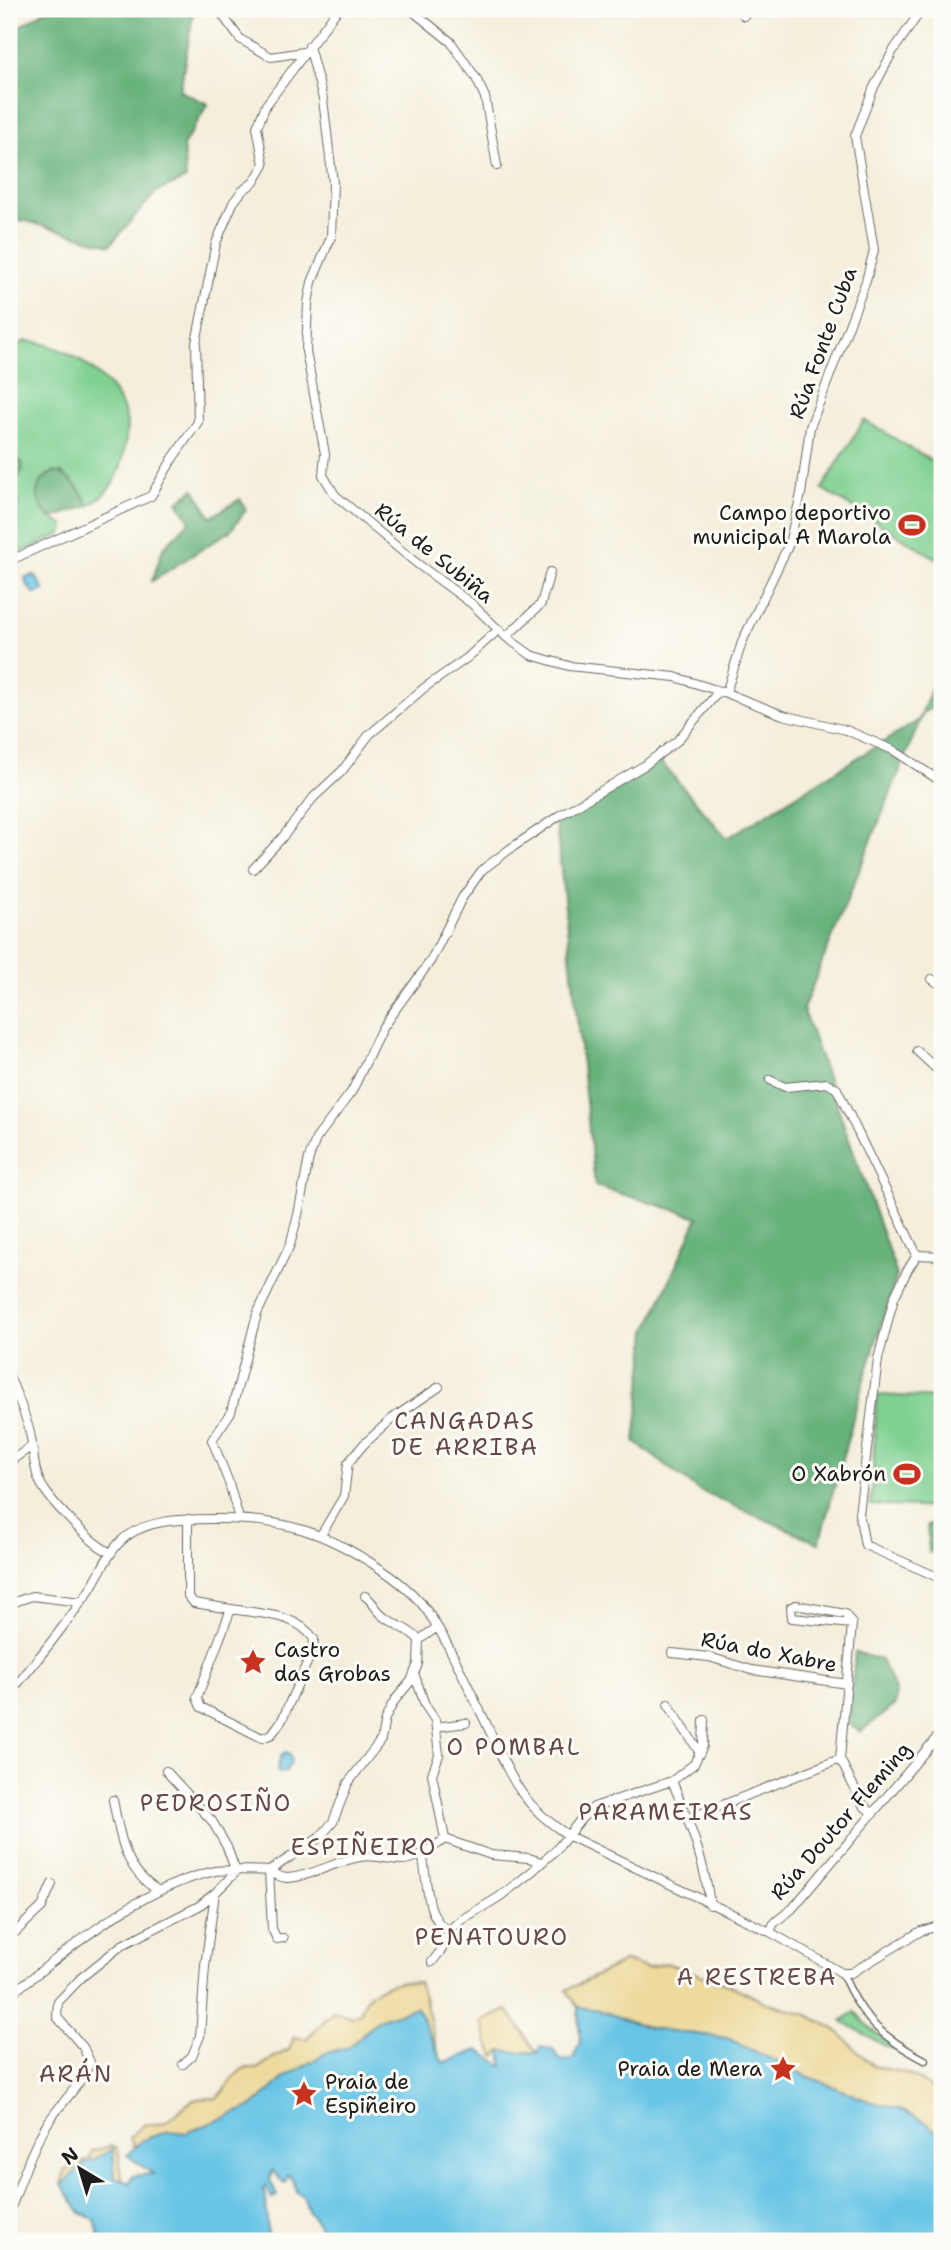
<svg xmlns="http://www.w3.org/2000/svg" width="951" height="2250" viewBox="0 0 951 2250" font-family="'Shantell Sans',sans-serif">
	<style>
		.green { fill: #7fd091; stroke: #4e7656; stroke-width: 2 }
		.forest { fill: #67b27b; stroke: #42674c; stroke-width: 2 }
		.sand { fill: #eeda9e; stroke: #857b5d; stroke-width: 2 }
		.water { fill: #67c5e5; stroke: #427080; stroke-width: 2 }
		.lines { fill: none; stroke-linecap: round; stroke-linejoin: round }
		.pedestrian-casing { stroke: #68665f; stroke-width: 9 }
		.minor-casing { stroke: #68665f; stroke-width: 10 }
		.pedestrian { stroke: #fff; stroke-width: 6 }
		.minor { stroke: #fff; stroke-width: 8 }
		.labels { text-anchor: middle; stroke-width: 6; stroke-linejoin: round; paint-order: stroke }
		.street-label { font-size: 21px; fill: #1c1c1c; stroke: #fdfcf7 }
		.poi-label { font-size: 21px; fill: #1c1c1c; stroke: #fdfcf7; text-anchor: end }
		.neighbourhood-label { font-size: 23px; letter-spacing: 2px; fill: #654747; stroke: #fdfcf7 }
	</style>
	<rect width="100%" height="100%" fill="#fdfcf7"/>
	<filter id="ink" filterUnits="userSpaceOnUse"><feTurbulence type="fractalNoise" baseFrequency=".0143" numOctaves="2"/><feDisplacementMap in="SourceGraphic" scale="14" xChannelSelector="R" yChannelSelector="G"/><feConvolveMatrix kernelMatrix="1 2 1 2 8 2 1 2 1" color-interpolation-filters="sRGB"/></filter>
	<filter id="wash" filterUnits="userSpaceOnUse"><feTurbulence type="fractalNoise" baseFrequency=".00686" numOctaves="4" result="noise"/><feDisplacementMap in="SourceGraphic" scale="28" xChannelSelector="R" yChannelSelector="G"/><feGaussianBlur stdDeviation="1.57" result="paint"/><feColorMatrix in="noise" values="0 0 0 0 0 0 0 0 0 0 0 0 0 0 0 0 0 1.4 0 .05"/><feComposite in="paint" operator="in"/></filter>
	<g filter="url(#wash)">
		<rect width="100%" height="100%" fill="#f4eedb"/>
		<path class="green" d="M25,341c40,2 90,36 101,77 2,8 0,19 -1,27 -3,28 -13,46 -36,61l-7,-11 -21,-23 -14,43 17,11 -2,8 -53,23c0,-9 -2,-20 0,-29 4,-21 17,-15 3,-41l10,-16 -6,-17 -7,-5v-100z
			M864,420l78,47v95l-120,-73z
			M877,1395l65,3 -3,110 -68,-3z
			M855,2012l20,21 26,18 -16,-5 -43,-25z"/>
		<path class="forest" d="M48,9h146l-14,82 28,13 -25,42 3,33 -30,13 -46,53 -84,-24 -17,-1v-187z
			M9,449l14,15 -1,7 -10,16c9,17 6,24 -3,40z
			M54,472c14,0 30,22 35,34l-34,11 -8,-2c-14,-17 -14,-34 7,-43z
			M194,489l17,28 29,-18 6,11 -16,21 -78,50 11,-33 27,-27 -12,-19z
			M942,662v40l-19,11 -120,296 94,266 -34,108 -44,160 -121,-53 -63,-48 12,-111 51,-114 -103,-31 -39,-362 104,-63 67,77 192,-118z
			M942,1520v26l-13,7 -2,-27z
			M855,1652l26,8 15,32 -1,13 -35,27 -11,-8z"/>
		<path class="sand" d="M626,1961l20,7 20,-5 68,24 33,16 41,12 28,15 37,36 33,7 17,9 19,14v79l-362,-133 -2,-34 -11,-18z
			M401,1981l18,1c10,26 13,54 22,80l-297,101 -7,-5 -7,-21 15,-13c30,3 30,-15 49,-24 6,-3 17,-1 23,-2 7,-6 21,-29 28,-30 4,-1 8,1 12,1l19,-13 13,-6 5,-13 12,2 28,-28 18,6 9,-5c6,-24 19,-24 40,-31z
			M508,2010l29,43 -36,-2 -6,6 -7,-14 -6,-22z
			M111,2146l7,3 7,48 -63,-12 2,-14 25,-12 3,-8z"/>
		<path class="water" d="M35,575l9,15 -9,4 -8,-9 -2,-7z
			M286,1753l4,2 1,6 -5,10 -7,2 -2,-3 4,-14z
			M417,2007l26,56 35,-13 25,16 -2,-15 36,2 3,-6 12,2 8,11 13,-1 7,-17 -2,-35 21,3 50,18 78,10 75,36 67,27 30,8 28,14 15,14v104h-615l-1,-5 -17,-24 -6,-16 -7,-4 -3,-12 -5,-5 -3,8 -3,-1 -10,-12 -2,10 7,16 -5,2 -7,-12 -2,2 3,12 2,41h-167l-6,-21 -14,-7 -19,-28 19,-19 32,-17 2,28 14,6 3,-7 21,-2 -26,-19 15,-15 27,-9 17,2 67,-27 31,-28 42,-25 23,-6 29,-27z"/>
	</g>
	<g filter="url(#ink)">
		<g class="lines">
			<defs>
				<path id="pedestrian" d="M842,1973c20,46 39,64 83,87"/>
				<path id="minor" d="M218,9l22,30 31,18 33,-5
					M410,9l41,33 25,36 9,19 12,69
					M744,16l5,-7
					M309,46l14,53 10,84 -2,54 -19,45 -4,21 -2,48 19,103 -2,21 12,20 80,67 57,42 34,33 25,18 38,11 106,11 51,16 57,22 63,15 47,20 49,32
					M9,561l142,-65 22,-38 25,-36 -2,-79 20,-100 17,-40 9,-12 12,-9 10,-17 -7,-38 9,-22 72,-96
					M506,637l35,-33 9,-32
					M726,693l16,-51 47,-98 12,-50 9,-67 56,-146 8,-31 -19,-114 19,-49 19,-36 29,-42
					M253,869l28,-30 33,-42 28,-26 27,-36 55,-47 43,-30 32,-29
					M932,979l10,7
					M917,1051l25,23
					M770,1080l15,7 42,-4 10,6 80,166
					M917,1255l-10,16 -13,27 -16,61 -19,155 6,31 77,34
					M917,1255l25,1
					M9,1376c8,20 18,40 22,62 3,15 2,28 8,42 9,20 52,64 72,73
					M9,1462l23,-16
					M188,1519v77l6,7 37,6 -34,89 4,9 61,31 10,-4 10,-14 31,-71 1,-10c-18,-26 -54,-25 -83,-30
					M239,1519l-10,-36 -17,-43 19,-28 26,-98 33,-69 8,-30 11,-57 7,-19 36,-48 30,-63 49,-68 31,-62 20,-28 28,-21 50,-34 85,-50 32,-24 42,-50
					M321,1535l23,-39 4,-33 16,-19 29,-26 46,-31
					M365,1596c9,6 11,15 20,21 11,9 25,12 34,23
					M9,1604l23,-8 49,6
					M852,1624l-60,-6 -1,-11 5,-2 49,9 7,10 -12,135 23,46 10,9
					M672,1653l37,4 43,13 95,14
					M414,1673l11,32 10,15 4,35 -7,19 13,65
					M9,1694c27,-32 53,-65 78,-100 11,-16 20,-40 34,-53 25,-24 69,-22 101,-22 62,0 102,13 154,47 16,10 32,22 45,37 23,28 46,82 63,116 26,54 32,83 85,117l201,96 72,41h9l70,-42 21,-6
					M668,1704l32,49
					M436,1727l30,-4
					M166,1771l46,50 15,26 9,25
					M672,1781c17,40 33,81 38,124
					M113,1800c7,36 11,71 46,91
					M687,1819l153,-60
					M445,1839l46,16 38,3 12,4
					M422,1854c6,23 2,66 27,76
					M269,1871l50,-33 14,-16 15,-39 33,-43 4,-21 10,-19 16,-19 7,-17 1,-24 17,-12
					M269,1871l3,58 5,10 6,-1
					M770,1932l4,-9 18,-14 146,-173 4,-1
					M9,1938l33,-31 10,-23
					M432,1962l10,-13 7,-19 12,-10 38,-23 30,-23 27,-24 26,-32 12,-11 78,-26 22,-17 9,-18 1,-26
					M9,1993l10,-5c59,-46 121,-100 196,-117 4,-1 49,-1 53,0 7,2 11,7 20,7 26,-2 47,-17 72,-21 14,-3 28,3 42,3 15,0 31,-13 43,-21
					M183,2064l9,-8 8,-20 5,-70 10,-73 21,-21
					M9,2213c12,-31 22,-65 40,-92 14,-20 32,-36 41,-59l-7,-15 -26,-30 1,-15 24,-25 40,-32 77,-39 16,-13"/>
			</defs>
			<use href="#pedestrian" class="pedestrian-casing"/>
			<use href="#minor" class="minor-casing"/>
			<use href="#pedestrian" class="pedestrian"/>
			<use href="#minor" class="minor"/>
		</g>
	</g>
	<defs>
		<symbol id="stadium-bare" viewBox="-9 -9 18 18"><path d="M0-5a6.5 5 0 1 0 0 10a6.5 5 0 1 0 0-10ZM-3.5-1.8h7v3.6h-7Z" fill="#c8321e" stroke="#fdfcf7" stroke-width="2.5" paint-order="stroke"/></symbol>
		<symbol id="sight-bare" viewBox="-9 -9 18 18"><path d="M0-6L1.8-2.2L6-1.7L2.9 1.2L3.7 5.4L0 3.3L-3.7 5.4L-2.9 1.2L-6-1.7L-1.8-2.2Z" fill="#c8321e" stroke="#fdfcf7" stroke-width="2.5" paint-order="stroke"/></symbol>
	</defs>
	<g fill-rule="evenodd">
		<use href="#stadium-bare" x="893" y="506" width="38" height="38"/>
		<use href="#stadium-bare" x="888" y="1455" width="38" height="38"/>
		<use href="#sight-bare" x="234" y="1643" width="38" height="38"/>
		<use href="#sight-bare" x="764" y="2050" width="38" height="38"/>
		<use href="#sight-bare" x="285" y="2075" width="38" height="38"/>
	</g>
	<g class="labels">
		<g class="street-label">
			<text transform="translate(823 343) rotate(-70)" y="7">Rúa Fonte Cuba</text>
			<text transform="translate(434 553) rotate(39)" y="7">Rúa de Subiña</text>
			<text transform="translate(769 1652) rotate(11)" y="7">Rúa do Xabre</text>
			<text transform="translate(841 1821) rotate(-49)" y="7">Rúa Doutor Fleming</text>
		</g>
		<g class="poi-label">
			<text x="891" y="520">Campo deportivo<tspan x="891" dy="24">municipal A Marola</tspan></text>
			<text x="886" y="1481">O Xabrón</text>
			<text x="274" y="1657" text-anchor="start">Castro<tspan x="274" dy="24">das Grobas</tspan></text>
			<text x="762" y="2076">Praia de Mera</text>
			<text x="325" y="2089" text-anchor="start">Praia de<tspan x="325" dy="24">Espiñeiro</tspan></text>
		</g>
		<g class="neighbourhood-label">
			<text x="465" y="1429">CANGADAS<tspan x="465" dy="26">DE ARRIBA</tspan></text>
			<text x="514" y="1755">O POMBAL</text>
			<text x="216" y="1811">PEDROSIÑO</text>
			<text x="666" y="1820">PARAMEIRAS</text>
			<text x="364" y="1855">ESPIÑEIRO</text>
			<text x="492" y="1945">PENATOURO</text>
			<text x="757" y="1985">A RESTREBA</text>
			<text x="76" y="2082">ARÁN</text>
		</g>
	</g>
	<rect width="951" height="2250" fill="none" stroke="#fdfcf7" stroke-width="35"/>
	<g transform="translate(80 2169) rotate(322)" stroke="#fdfcf7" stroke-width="5" paint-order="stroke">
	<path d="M0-5L12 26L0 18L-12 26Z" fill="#1c1c1c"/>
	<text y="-10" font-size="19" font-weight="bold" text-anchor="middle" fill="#1c1c1c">N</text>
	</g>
</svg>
